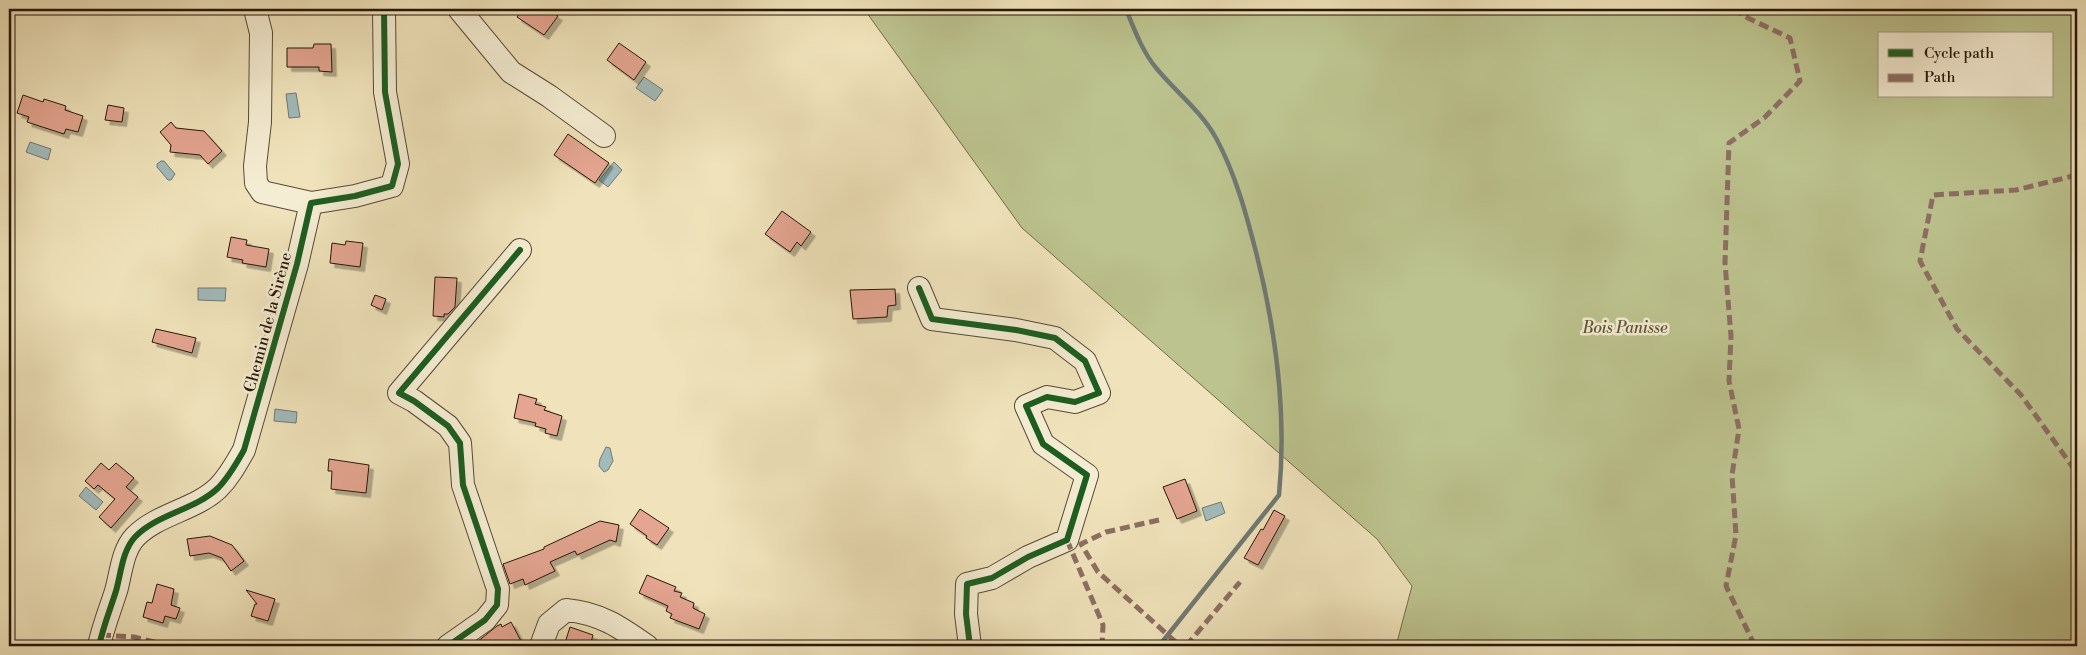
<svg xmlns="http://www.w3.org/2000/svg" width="2086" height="655" viewBox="0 0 2086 655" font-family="'Libre Bodoni',serif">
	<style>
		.green { fill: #bcc38e; stroke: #716d4a; fill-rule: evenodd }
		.water { fill: #a1bbbc; stroke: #707973 }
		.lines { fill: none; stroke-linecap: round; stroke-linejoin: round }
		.stream { stroke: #707973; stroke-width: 4.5 }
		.building { fill: #e4a591; stroke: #261706; filter: url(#shadow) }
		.minor-casing { stroke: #584a33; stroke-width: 24 }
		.minor { stroke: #f5edd3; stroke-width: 22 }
		.quiet { stroke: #8d6e63; stroke-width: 5; stroke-dasharray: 10 5; stroke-linecap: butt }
		.cycleway-casing { stroke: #f5edd3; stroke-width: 9 }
		.cycleway { stroke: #1b5e20; stroke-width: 6 }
		.labels { text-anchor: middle; stroke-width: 5; stroke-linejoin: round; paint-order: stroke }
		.street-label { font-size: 16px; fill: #261706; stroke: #f5edd3 }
		.park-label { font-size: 16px; font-style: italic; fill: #5a5336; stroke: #f5edd3 }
	</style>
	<defs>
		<filter id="shadow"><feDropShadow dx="4.5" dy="4.5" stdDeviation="0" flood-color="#0004"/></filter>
	</defs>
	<rect width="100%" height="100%" fill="#f0e3bb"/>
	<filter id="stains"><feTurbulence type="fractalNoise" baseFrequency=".004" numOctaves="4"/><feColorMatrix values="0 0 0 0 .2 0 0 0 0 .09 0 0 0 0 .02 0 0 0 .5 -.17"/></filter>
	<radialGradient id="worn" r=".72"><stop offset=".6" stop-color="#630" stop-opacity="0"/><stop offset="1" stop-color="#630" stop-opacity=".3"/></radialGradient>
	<path class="green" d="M864,9h1213v637h-681l16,-60 -35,-47 -355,-311zM1880,34h172v62h-172z"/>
	<path class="water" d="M644,77l19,13 -8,11 -19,-13z
		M296,93l4,24 -11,1 -3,-24z
		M30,142l21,7 -3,11 -22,-8z
		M161,161h3l11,13 -4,6h-3l-11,-13v-3z
		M614,162l8,8 -14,17 -9,-7z
		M198,288h28l-1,13 -27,-1z
		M275,409l22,3 -1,11 -22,-2z
		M606,447l4,1 3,13 -5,9 -4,2 -5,-6 1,-7z
		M86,487l17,15 -7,8 -17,-14z
		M1221,502l4,11 -19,8 -4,-13z"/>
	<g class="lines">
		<path class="stream" d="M1126,9c8,20 17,44 31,60 20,24 44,42 59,69 19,35 30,75 40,114 20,79 31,161 23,243l-120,151"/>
	</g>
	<path class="building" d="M523,9h24l11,7 -14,19 -27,-18z
		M619,43l27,19 -12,18 -27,-20z
		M314,44h17l1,28 -13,-1v-4h-32v-19h26z
		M23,95l20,7 1,-3 22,7 -1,4 18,6 -5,16 -12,-3 -2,5 -37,-12 2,-5 -12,-4z
		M108,105l16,3 -2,14 -17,-2z
		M171,122l5,6 28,3 18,20 -14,13 -8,-9 -30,-3 1,-7 -11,-13z
		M568,134l41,29 -14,20 -41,-28z
		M782,211l29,21 -10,14 -4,-4 -7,10 -25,-18z
		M231,237l16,3 -1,5 23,4 -3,18 -24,-4 1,-3 -16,-3z
		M346,241l17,2 -3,24 -30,-4 2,-20 13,2z
		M435,277l22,1 -2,29 -7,7h-4v3l-11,-1z
		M895,289l1,16 -8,1 -1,11 -34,2 -3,-29z
		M375,295l11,4 -4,11 -11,-5z
		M156,329l40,9 -4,15 -40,-11z
		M519,394l18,5 -2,5 11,3 -2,3 18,6 -5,20 -12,-3 1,-4 -11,-3 1,-3 -22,-5z
		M329,459l40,6 -3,28 -35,-4 1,-18h-4z
		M101,463l8,7 7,-7 18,15 -8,9 12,10 -27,31 -12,-11 16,-18 -17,-14 -4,4 -9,-8z
		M1185,479l12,32 -20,8 -14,-32z
		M640,509l29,19 -12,17 -11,-7 1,-2 -17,-12z
		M1274,510l11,6 -27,49 -14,-7 17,-29 2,1z
		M600,521l19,4 -3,17 -6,-2 -33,15 -2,-4 -25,11 5,9 -30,14 -2,-6 -13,5 -7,-20 41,-15v-2z
		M210,536l22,9 12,16 -13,10 -9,-13 -13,-5 -19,3 -3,-17z
		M647,575l29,12 -2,4 8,2 -2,4 14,6 -1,5 12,6 -6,15 -29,-11 2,-4 -6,-3 2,-5 -29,-13z
		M157,584l17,5 -3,16 9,3 -4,11 -11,-3 -2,7 -20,-6 4,-15 5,1z
		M246,590l29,9 -7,22 -17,-5 4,-12h2z
		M511,622l10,19 -10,5h-31l-3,-4 20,-16 4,-2 1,3z
		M570,627l23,8 -3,11h-26z"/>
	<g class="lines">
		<defs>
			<path id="minor" d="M255,9l6,24 -1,89 -5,44 1,17 6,9 49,11
				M459,9l52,63 38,24 55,40
				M919,288l13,31 84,11 39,8 30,23 14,32 -24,9 -28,-5 -21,9 17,38 44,31 -20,65 -39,17 -36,21 -25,6 -1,30 4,32
				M99,646c4,-19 11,-36 17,-55 5,-17 6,-40 19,-54 22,-23 60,-27 83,-49 11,-11 18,-24 26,-38l53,-186 14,-61 44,-7 37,-10 6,-22 -13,-72 -1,-83
				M448,646l37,-26 12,-15 1,-16 -35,-104 -3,-42 -12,-17 -34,-25 -15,-8 121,-143
				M541,646l8,-22 17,-14c34,3 54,17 81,36"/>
		</defs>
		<use href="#minor" class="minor-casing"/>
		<use href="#minor" class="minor"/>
		<path class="quiet" d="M1733,9l15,9 42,20 10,43 -36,37 -35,25 -4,120 6,73 -2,45 10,48 -7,46 4,60 -10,51 29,60
			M2077,175l-61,15 -83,5 -13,66 37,68 64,66 56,78
			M1159,520l-53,12 -25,12 17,28 82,74
			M1067,540l36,85 -1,21
			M101,635l33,2 37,9
			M1186,646l54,-64"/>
		<defs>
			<path id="cycleway" d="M919,288l13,31 84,11 39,8 30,23 14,32 -24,9 -28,-5 -21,9 17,38 44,31 -20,65 -39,17 -36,21 -25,6 -1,30 4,32
				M99,646c4,-19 11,-36 17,-55 5,-17 6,-40 19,-54 22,-23 60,-27 83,-49 11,-11 18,-24 26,-38l53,-186 14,-61 44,-7 37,-10 6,-22 -13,-72 -1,-83
				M448,646l37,-26 12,-15 1,-16 -35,-104 -3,-42 -12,-17 -34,-25 -15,-8 121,-143"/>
		</defs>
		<use href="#cycleway" class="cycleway-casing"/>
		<use href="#cycleway" class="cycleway"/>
	</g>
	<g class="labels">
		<g class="street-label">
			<text transform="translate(267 322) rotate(-75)" y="6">Chemin de la Sirène</text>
		</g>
		<g class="park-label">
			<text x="1625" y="333">Bois Panisse</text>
		</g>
	</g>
	<rect width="2086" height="655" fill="none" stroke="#f0e3bb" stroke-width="30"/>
	<rect x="10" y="10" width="2066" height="635" fill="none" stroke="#261706" stroke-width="2.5"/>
	<rect x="15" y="15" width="2056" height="625" fill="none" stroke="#261706"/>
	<rect x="1878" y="32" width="175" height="65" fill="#f5edd3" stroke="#a29781"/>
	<rect x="1888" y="49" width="25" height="8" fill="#1b5e20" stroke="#a29781"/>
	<text x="1924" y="58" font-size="15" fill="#261706">Cycle path</text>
	<rect x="1888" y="74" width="25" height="8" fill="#8d6e63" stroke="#a29781"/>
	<text x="1924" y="82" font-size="15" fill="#261706">Path</text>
	<rect width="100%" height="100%" filter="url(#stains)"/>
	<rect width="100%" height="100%" fill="url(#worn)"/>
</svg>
